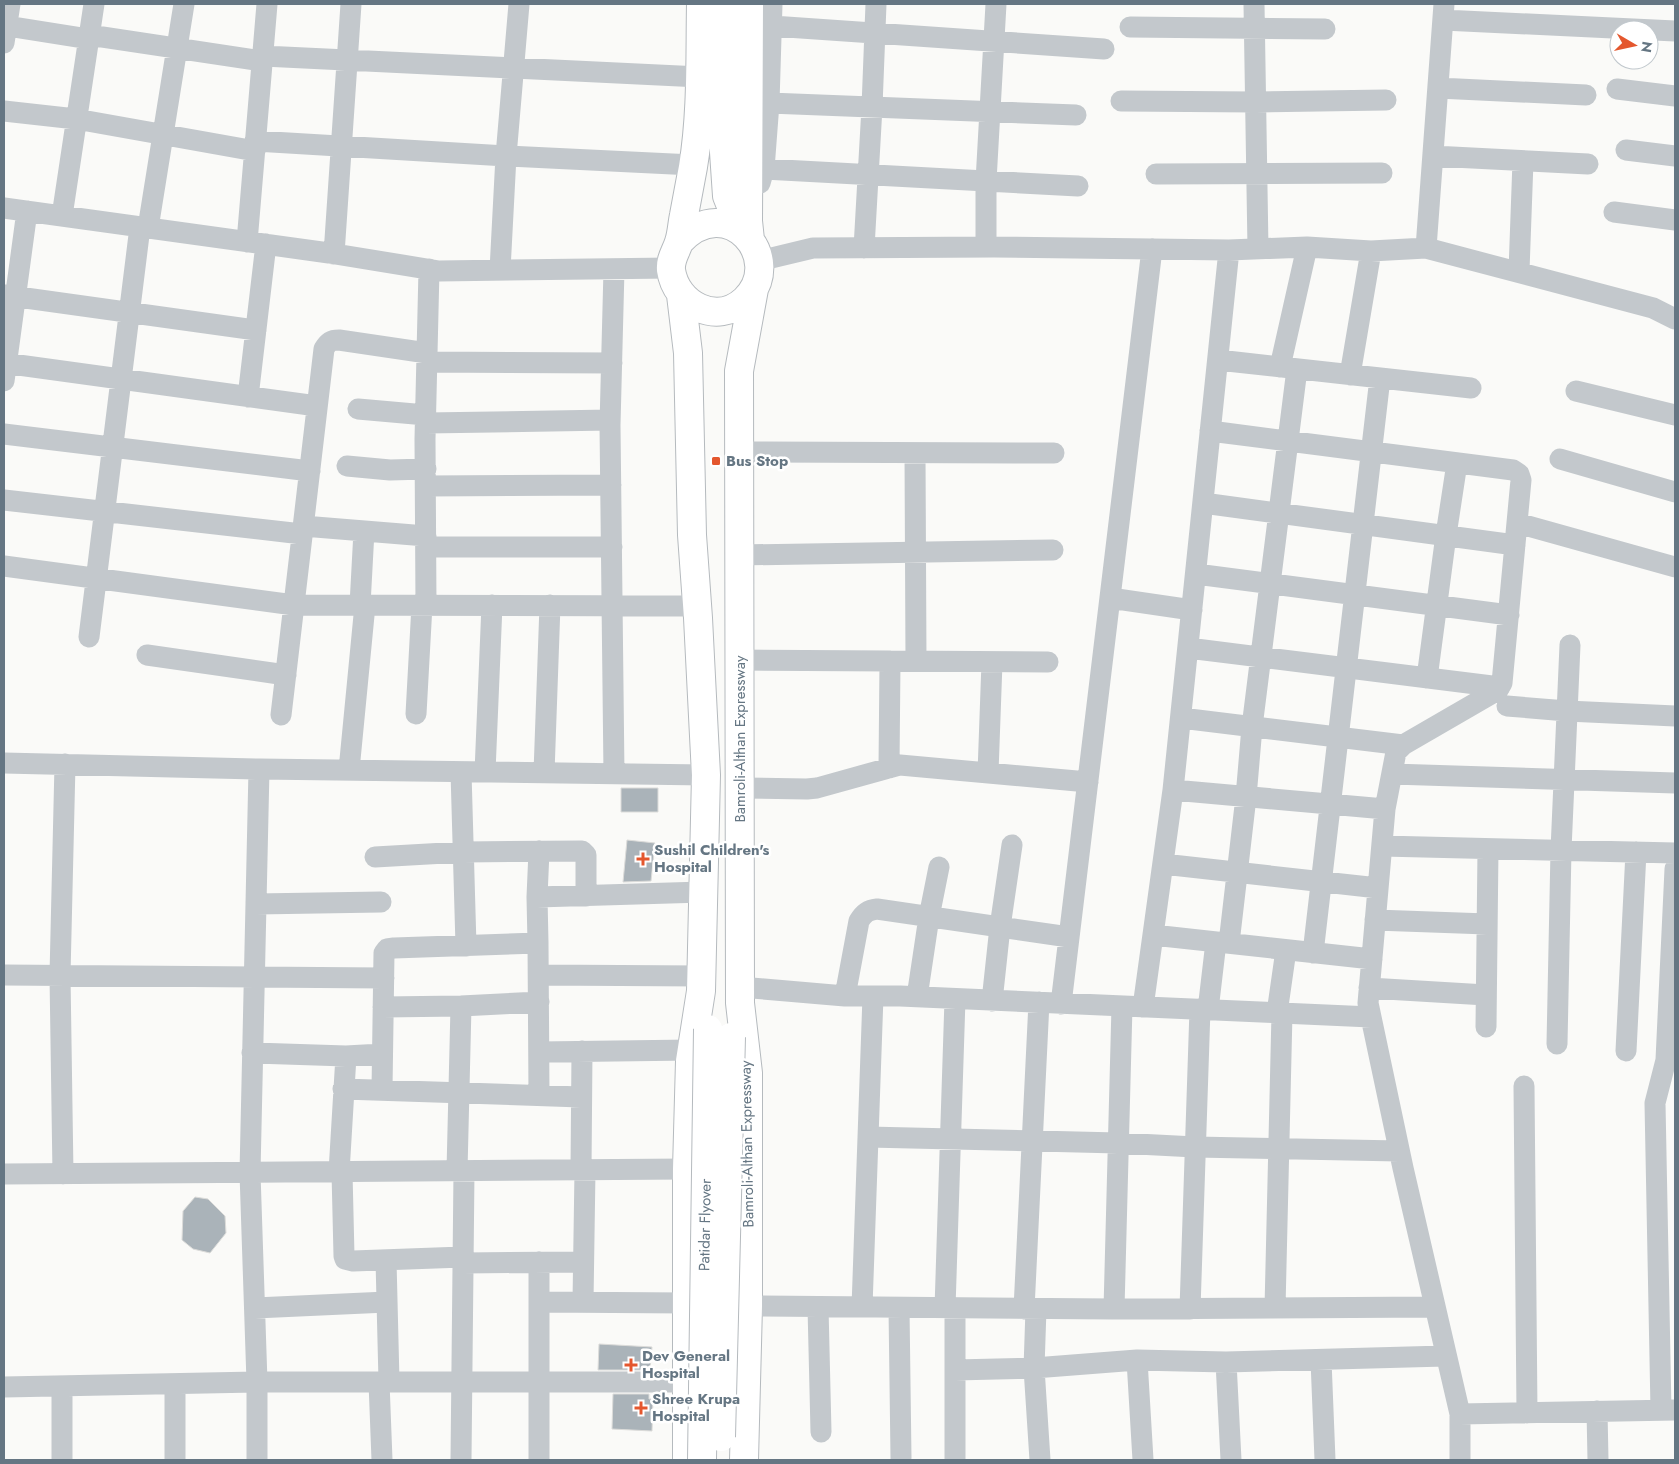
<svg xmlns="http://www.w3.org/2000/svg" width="1679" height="1464" viewBox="0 0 1679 1464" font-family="Jost,sans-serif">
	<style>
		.building { fill: #aab3b9; stroke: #dcdcda }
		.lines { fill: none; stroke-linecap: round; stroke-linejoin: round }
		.major-casing { stroke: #b5babe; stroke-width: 30 }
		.minor { stroke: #c3c8cc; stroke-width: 21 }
		.major { stroke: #fff; stroke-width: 28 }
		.major-bridge-casing { stroke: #b5babe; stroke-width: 30; stroke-linecap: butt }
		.major-bridge { stroke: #fff; stroke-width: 28 }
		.poi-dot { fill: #e4572e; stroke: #fff; stroke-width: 2 }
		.labels { text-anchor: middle; stroke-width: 5; stroke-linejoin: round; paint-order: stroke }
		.poi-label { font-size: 15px; font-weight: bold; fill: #657683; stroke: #fff; text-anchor: start }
		.street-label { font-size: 15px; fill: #657683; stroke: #fff }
	</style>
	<rect width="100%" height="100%" fill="#fafaf8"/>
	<path class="building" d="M621,788h37v24h-37z
		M627,840l28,3 -4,38 -28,1z
		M195,1197l13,2 17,17 1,17 -16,20 -17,-4 -11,-9 1,-29z
		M599,1344l53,3 -2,23h-52z
		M613,1394h36v5h4l-1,32 -40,-2z"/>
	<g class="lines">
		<defs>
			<path id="major" d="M723,4l-2,104 6,88 14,35
				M749,4l-1,217 2,19
				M679,242c49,-53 108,18 66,58 -28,26 -69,5 -74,-30 -1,-11 5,-18 8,-28 3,-9 3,-18 5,-27 3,-16 6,-32 9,-48 9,-54 7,-109 8,-163
				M681,295l7,58 4,182 6,83 8,157 -5,216 -11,70 -3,108v291
				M744,1460l4,-154v-233l-8,-70 -1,-632 15,-82"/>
		</defs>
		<use href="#major" class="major-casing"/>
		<path class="minor" d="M1254,4l4,245
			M1443,20l232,11
			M7,26l82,13
			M772,26l332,23
			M1130,27l195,2
			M89,35l173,26
			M4,43l6,-39
			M263,56l437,21
			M1438,88l148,7
			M1617,89l58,7
			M1121,101l134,1 131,-2
			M769,103l307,12
			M4,111l72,8 179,32
			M255,141l251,15 187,9
			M1626,150l49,6
			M1433,156l155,8
			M764,169l314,17
			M1156,174l226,-1
			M760,183l4,-14 5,-66 3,-99
			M4,208l325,45 110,18 232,-3
			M1614,212l61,8
			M62,216l32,-212
			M148,228l36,-224
			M247,242l20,-238
			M986,247v-66l10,-177
			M864,248l8,-141 4,-103
			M1426,248l18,-244
			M334,254l17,-250
			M759,261l54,-13 181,-1 235,3 78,-3 64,4 55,-3 227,60 22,11
			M500,270l6,-114 13,-152
			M1519,271l4,-110
			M4,295l252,35
			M1218,360l253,28
			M427,362l185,1
			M4,363l313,43
			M1280,367l27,-120
			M1350,375l21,-124
			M4,381l23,-170
			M1576,391l99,24
			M248,397l18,-153
			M358,409l68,6
			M426,423l184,-3
			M1210,431l303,39 6,4 2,6 -19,203 -4,7 -95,55 -7,7 -11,57 -212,-19 56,-540
			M4,434l306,37
			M739,452l315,1
			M915,453l1,208
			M1560,459l115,33
			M347,466l43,4 36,-1
			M426,486l185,-1
			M4,500l298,34
			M1203,503l312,42
			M1517,523l158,44
			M303,526l123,10
			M426,547h186
			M739,555l314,-5
			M4,566l290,39 403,1
			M1196,574l313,41
			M1110,598l82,12
			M360,605l4,-74
			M426,605l-1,-166 4,-170
			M89,637l51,-410
			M1188,648l312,39
			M147,655l139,20
			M740,660l308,2
			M1427,678l19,-143 11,-72
			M1507,706l60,5 108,5
			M416,714l6,-109
			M281,715l43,-366c4,-7 7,-9 15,-9l88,13
			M1181,718l222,27
			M4,763l255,6 447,6
			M889,768l1,-107
			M349,770l16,-165
			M461,772l5,174
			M485,772l7,-167
			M544,773l6,-168
			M988,773l4,-111
			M614,774l-4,-349 4,-156
			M1392,774l283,9
			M740,788l67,1 10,-1 83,-23 188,17
			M1385,809l-17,194 35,165 57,246
			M1382,846l293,7
			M375,857l88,-5 119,-1 4,4v41
			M1163,864l215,24
			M537,897l2,-46
			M256,904l125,-2
			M1375,920l112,4
			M1153,935l219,24
			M538,943l-1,-46 166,-5
			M1229,943l17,-146 6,-70 45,-358
			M1313,953l67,-575
			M4,975l380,3
			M539,975l162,1
			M740,987l105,9h55l471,21
			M1369,988l117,7
			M845,996l14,-75c5,-8 9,-11 18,-12l192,28
			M917,997l12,-80 10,-50
			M992,1001l8,-74 12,-82
			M1061,1004l91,-755
			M383,1007l78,-1 78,-4
			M1143,1007l30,-217
			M1208,1010l8,-68
			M1277,1013l9,-63
			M1486,1027l2,-178
			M1557,1044l4,-194 9,-205
			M1626,1051l10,-199
			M539,1052l153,-2
			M252,1053l94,3 36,-2
			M1524,1086l3,327
			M343,1089l238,8
			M382,1090l2,-137 3,-4 7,-1 144,-5 1,152
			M868,1137l250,6 77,4 204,4
			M581,1170l1,-119
			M457,1171l4,-165
			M339,1172l7,-116
			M342,1172l2,84 1,3 8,2 110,-4
			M4,1174l683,-5
			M63,1174l-3,-199 5,-211
			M386,1260l3,121
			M539,1262v198
			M463,1263l120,-1
			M539,1302l148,1
			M583,1302l2,-132
			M748,1306l366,3 320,-2
			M818,1307l3,125
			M862,1307l11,-311
			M255,1308l132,-6
			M899,1308l2,150
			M945,1308l10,-309
			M955,1308v152
			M1275,1308l7,-295
			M1024,1309l15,-307
			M1036,1309l-2,59 6,92
			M1114,1309l8,-303
			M1190,1309l10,-300
			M1137,1360l6,100
			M1321,1360l4,100
			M1226,1362l5,98
			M955,1370l79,-2 103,-8 89,2 219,-6
			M379,1382l3,78
			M175,1384v76
			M62,1386v74
			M4,1387l253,-5h444
			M1661,1410l-6,-307 11,-43 9,-191
			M1597,1411l1,49
			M257,1460v-78l-7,-209 9,-404
			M461,1460l3,-289
			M1460,1460v-46l215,-4"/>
		<use href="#major" class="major"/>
		<defs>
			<path id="major-bridge" d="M721,1437l10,-400
				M702,1460l6,-431"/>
		</defs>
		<use href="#major-bridge" class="major-bridge-casing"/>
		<use href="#major-bridge" class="major-bridge"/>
	</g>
	<g class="poi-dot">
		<rect x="711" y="456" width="10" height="10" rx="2.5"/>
		<path d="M640.5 851.5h5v5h5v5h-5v5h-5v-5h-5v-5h5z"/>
		<path d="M628.5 1357.5h5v5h5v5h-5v5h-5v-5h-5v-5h5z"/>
		<path d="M638.5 1400.5h5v5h5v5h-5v5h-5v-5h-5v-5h5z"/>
	</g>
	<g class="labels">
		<g class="poi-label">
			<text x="726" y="466">Bus Stop</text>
			<text x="654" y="855">Sushil Children's<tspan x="654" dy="17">Hospital</tspan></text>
			<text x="642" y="1361">Dev General<tspan x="642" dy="17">Hospital</tspan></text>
			<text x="652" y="1404">Shree Krupa<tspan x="652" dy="17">Hospital</tspan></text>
		</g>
		<g class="street-label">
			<text transform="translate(740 739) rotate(-90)" y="5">Bamroli-Althan Expressway</text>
			<text transform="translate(747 1144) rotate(-91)" y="5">Bamroli-Althan Expressway</text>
			<text transform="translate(705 1225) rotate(-89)" y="5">Patidar Flyover</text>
		</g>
	</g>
	<rect width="1679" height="1464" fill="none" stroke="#657683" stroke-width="10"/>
	<g transform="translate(1634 45) rotate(99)"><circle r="24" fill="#ffffff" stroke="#c1c8cd"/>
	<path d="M0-4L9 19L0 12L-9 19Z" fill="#e4572e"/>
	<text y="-8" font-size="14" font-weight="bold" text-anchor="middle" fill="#657683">N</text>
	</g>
</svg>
